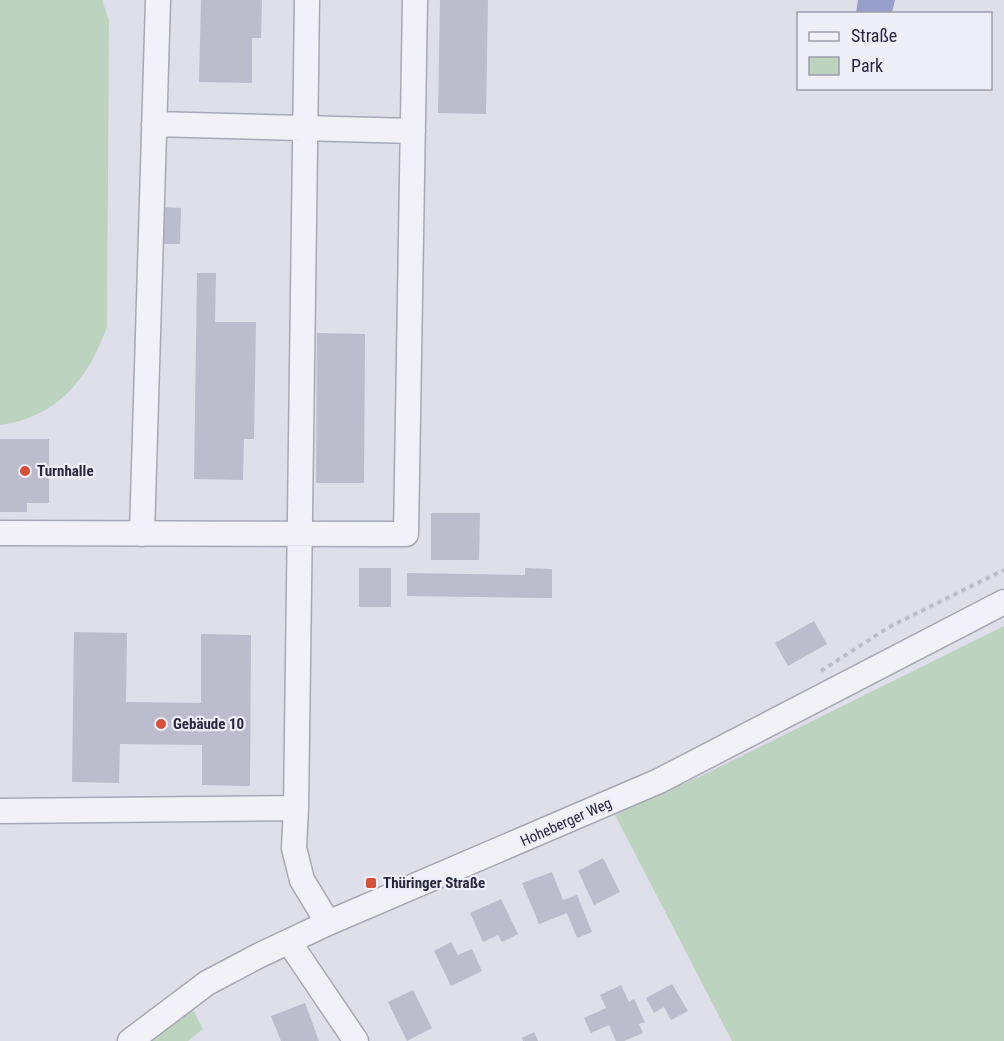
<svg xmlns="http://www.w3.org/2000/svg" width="1004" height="1041" viewBox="0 0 1004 1041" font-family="'Roboto Condensed',sans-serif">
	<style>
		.green { fill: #bed3bf }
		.water { fill: #96a0cb }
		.building { fill: #bbbccc }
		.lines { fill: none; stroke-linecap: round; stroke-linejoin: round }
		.minor-casing { stroke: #a7a8b6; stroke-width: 27 }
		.path { stroke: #bcbdc7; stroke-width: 4; stroke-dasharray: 4.5 4.5; stroke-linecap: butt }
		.minor { stroke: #f1f1f7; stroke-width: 24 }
		.poi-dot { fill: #d6513a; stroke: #edeef6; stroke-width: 2 }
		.labels { text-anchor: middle; stroke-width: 4.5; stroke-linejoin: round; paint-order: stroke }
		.poi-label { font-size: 15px; font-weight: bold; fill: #262840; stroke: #edeef6; text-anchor: start }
		.street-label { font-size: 15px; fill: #262840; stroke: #edeef6 }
	</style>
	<rect width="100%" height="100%" fill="#dedfe9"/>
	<path class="green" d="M0,0h102l7,21 -2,306c-19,52 -49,90 -107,98z
		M1004,626v415h-272l-117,-226 92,-42z
		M192,1008l11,21 -15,12h-38z"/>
	<path class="water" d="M858,0h37l-3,13h-36z"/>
	<path class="building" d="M201,0h61l-1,38h-9v45l-53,-1z
		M440,0h48l-2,114 -48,-1z
		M160,207l21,1 -1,36h-21z
		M197,273h19l-1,49h41l-2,117h-10l-1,41 -49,-1z
		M317,333l48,1 -1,149h-48z
		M0,439h49v64h-22v9h-27z
		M431,513h49l-1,47h-48z
		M359,568h32v39h-32z
		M525,568l27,1v29l-145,-2v-23l118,2z
		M814,621l13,23 -39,22 -13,-23z
		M74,632l53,1 -1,69 75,1v-69l50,1 -1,151 -48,-1v-40l-82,-1 -1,39 -47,-1z
		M603,858l17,34 -26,13 -16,-34z
		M552,872l11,28 14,-5 15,37 -15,6 -10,-25 -28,11 -17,-41z
		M501,899l17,35 -16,8 -4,-7 -15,7 -13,-29z
		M451,942l7,13 14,-6 10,22 -31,15 -17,-35z
		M672,984l16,27 -17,9 -7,-13 -10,6 -8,-15z
		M621,985l8,17 5,-3 11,23 -6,2 4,9 -19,8h-8l-7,-16 -18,8 -7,-15 22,-10 -6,-13z
		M413,990l19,38 -25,13 -19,-39z
		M305,1003l14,38h-38l-10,-25z
		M534,1032l4,9h-15l-1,-3z"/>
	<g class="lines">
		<defs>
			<path id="minor" d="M154,124l259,7
				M0,533l406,1 9,-534
				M142,534l16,-534
				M296,808l-2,40 8,32 26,43
				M0,811l296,-3 11,-808
				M289,942l67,99
				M130,1041l77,-58 51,-27 70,-33 331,-142 345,-179"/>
		</defs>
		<use href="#minor" class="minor-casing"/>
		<path class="path" d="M821,671l68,-44 115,-57"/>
		<use href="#minor" class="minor"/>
	</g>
	<g class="poi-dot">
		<circle cx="25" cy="471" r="6"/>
		<circle cx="161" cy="724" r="6"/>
		<rect x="365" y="877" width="12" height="12" rx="3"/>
	</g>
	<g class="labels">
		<g class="poi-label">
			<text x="37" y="476">Turnhalle</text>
			<text x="173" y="729">Gebäude 10</text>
			<text x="383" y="888">Thüringer Straße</text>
		</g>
		<g class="street-label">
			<text transform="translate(566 822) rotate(-24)" y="5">Hoheberger Weg</text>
		</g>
	</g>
	<rect x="797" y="12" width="195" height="78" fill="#edeef6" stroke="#9d9fad" stroke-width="1.5"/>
	<rect x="809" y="32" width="30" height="9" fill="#f1f1f7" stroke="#9d9fad" stroke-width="1.5"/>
	<text x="851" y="42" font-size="18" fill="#262840">Straße</text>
	<rect x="809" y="57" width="30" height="18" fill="#bed3bf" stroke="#9d9fad" stroke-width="1.5"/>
	<text x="851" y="72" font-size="18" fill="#262840">Park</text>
</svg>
